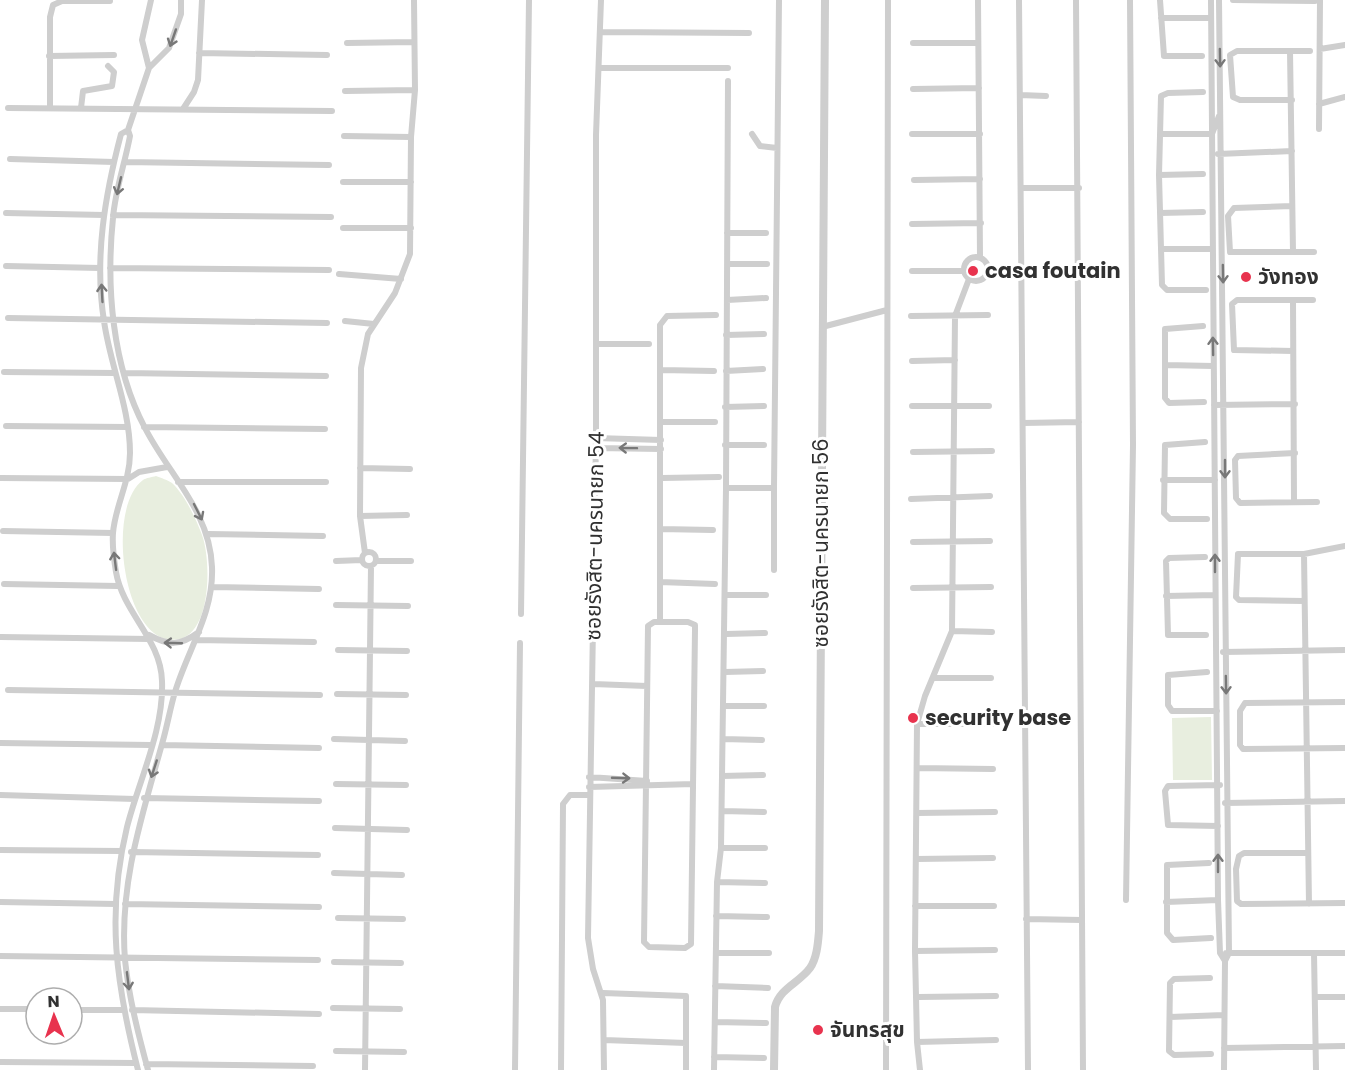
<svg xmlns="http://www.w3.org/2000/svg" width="1345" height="1070" viewBox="0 0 1345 1070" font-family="Poppins,'Noto Sans Thai',sans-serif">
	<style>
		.green { fill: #e8eedf }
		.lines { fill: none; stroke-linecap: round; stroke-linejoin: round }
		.minor { stroke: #cecece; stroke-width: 6 }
		.tertiary { stroke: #cecece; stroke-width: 8 }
		.oneway { stroke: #787878 }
		.poi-dot { fill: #e8334e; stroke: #fff; stroke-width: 2 }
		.labels { text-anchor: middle; stroke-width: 6; stroke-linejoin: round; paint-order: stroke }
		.poi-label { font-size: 21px; font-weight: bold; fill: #313131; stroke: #fff; text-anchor: start }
		.street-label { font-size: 21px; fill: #313131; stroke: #fff }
	</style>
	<rect width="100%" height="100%" fill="#fff"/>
	<path class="green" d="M156,476c5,2 12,4 16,7 13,12 24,36 30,52 9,24 10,96 -22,104 -56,13 -76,-131 -37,-159 3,-2 9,-3 13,-4z
		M1211,717l1,63h-39l-1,-62z"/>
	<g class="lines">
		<path class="minor" d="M601,0l-5,135v303l-8,500 5,31 10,31 1,70
			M978,0l2,258
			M1019,0l9,1070
			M1076,0l7,1070
			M1160,0l4,56h38
			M1211,0l7,900 2,53 5,8
			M1219,0l10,953 -4,8 -1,109
			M1233,0l82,1
			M1161,18h50
			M601,32l148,1
			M347,43l67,-1
			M913,43h65
			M1320,49l25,-4
			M1290,51l3,201
			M199,53l128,2
			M49,56l65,-1
			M149,68l-7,-28 9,-40
			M600,68h128
			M913,89l66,-1
			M345,91l70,-1
			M1203,92l-35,1 -7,3 -2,79 44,-1
			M1020,95l26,1
			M1292,100h-52l-7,-3 -3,-42 7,-4h73
			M1319,104l26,-7
			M8,108l324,3
			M50,108v-91l3,-12 9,-4h48
			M81,108l2,-17 29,-5 2,-14 -6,-6
			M183,109l11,-17 4,-12 4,-80
			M1319,129l1,-129
			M128,130l-7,4c-16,61 -27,124 -17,187 6,44 26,87 26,132 0,29 -15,53 -17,80 -1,13 1,27 3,39 7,41 45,67 46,109 2,49 -23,99 -35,146 -21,87 -11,157 11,243
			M752,134l8,12 17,2
			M912,134h68
			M1160,134h52l7,-18
			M344,136l67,1
			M1218,154l74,-3
			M10,159l104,3
			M125,162l204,3
			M1159,175l3,110 5,5h39
			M914,180l66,-1
			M343,182h68
			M1021,188h58
			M1292,206l-58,2 -6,8 2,36h84
			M6,213l98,2
			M1160,213l43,-1
			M113,215l218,2
			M912,224l69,-1
			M343,228h68
			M727,233h39
			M1161,249h51
			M964 269a12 12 0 1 1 24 0a12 12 0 1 1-24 0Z
			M728,264h39
			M6,266l94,2
			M110,268l219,2
			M912,271h52
			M339,274l62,5
			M727,300l39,-2
			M1293,300l1,202
			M911,316l77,-1
			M8,318l319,5
			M345,321l29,3
			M1203,326l-38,3v69l4,5 35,-1
			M822,327l65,-17
			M726,335l38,-1
			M597,344h52
			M1293,351l-59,-1 -2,-46 5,-4h76
			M912,361l43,-1
			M1165,365l48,1
			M661,370l53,1
			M726,371l37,-2
			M4,372l111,1
			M125,373l201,3
			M1214,405l81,-1
			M912,406h77
			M725,407l39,-1
			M661,422h54
			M1023,423l56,-1
			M6,426l122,1
			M144,427l181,2
			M596,438l65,2
			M1205,442l-40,3 -1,68 6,6h37
			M725,445h39
			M596,448l65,1
			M913,452l79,-1
			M1295,453l-57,3 -3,4 1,38 4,5 77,-1
			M360,468l50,1
			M0,478l128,1 11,-7 28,-5
			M662,478l57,-1
			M1163,480h52
			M178,482h148
			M726,488l2,-407
			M774,488v82
			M911,499l79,-3
			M360,516l47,-1
			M660,529l53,1
			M3,531l110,2
			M208,534l115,2
			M913,542l77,-1
			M362 559a7 7 0 1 1 14 0a7 7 0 1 1-14 0Z
			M365,553l-5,-37 1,-148 7,-34 27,-41 15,-39 1,-117 4,-47 -1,-90
			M1304,554l5,350
			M1205,557l-36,1 -3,3 2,74h38
			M336,561l26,-1
			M376,561h35
			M660,582l55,2
			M4,584l114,2
			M212,587l107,2
			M913,588l78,-1
			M726,595h40
			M1166,596l49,-1
			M1304,601l-65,-1 -3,-3 2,-43h66l41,-8
			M336,605l72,1
			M521,614l8,-614
			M654,622h34l7,3v4l-4,315 -6,4 -36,-1 -5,-5 4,-316z
			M660,622v-297l7,-9 49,-1
			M952,631l40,1
			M726,634l39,-1
			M149,635c20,11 31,11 50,-3
			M0,637l150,2
			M196,640l118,2
			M338,650l69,1
			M1223,652l122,-2
			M725,672l38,-1
			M1207,672l-39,3v30l4,6h45
			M934,678h57
			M593,684l54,2
			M8,690l312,5
			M337,694l69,1
			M1345,702l-100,1 -5,8v34l3,4 102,-1
			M724,706h40
			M917,724h76
			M334,739l71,2
			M723,739l39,1
			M0,743l151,2
			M162,745l157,3
			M917,768l76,1
			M722,776l41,-1
			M589,777l58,4
			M336,784l70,1
			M589,787l104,-3
			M0,795l135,4
			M144,798l175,3
			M1225,803l120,-2
			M722,811l42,1
			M917,813l78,-1
			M1218,826l-50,-1 -3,-34 3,-5 52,-1
			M335,828l72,2
			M721,848h44
			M0,850l122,1
			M131,852l187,3
			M1308,853h-64l-5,3 -3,13 1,32 4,3 104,-1
			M916,859l77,-1
			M1209,863l-42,2v68l6,7 38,-2
			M334,873l68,2
			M717,882l48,1
			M1126,900l7,-455 -3,-445
			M0,902l116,2
			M1166,902l52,-2
			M125,904l194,3
			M915,906h79
			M716,916l51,1
			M338,918l65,1
			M1026,919l56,1
			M915,951l80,-1
			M716,953h53
			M1226,953h119
			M1314,953l2,117
			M0,956l318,4
			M334,962l67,1
			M1210,978l-36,1 -4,4 -1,68 5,4 37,-1
			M715,986l53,2
			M603,993l83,3v74
			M918,997l78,-1
			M1315,997h30
			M333,1008l67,1
			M0,1009h36
			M72,1010h51
			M132,1010l187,4
			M1170,1017l54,-2
			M715,1022l51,1
			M604,1040l82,3
			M917,1042l79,-2
			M1224,1048l121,-2
			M336,1051l68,1
			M714,1057l50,1
			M0,1062l136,1
			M146,1064l167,2
			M148,1070c-10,-37 -19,-72 -23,-110 -6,-76 17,-144 37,-216 5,-17 8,-35 13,-52 13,-43 39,-79 37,-125 -2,-56 -43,-92 -67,-139 -33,-62 -39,-142 -32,-210 2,-27 12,-55 17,-82l-2,-6 21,-62 20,-20 12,-34v-14
			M365,1070l6,-504
			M515,1070l5,-427
			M561,1070l2,-266 7,-9h19
			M714,1070l3,-188 4,-34 5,-360h48l5,-488
			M886,1070l2,-1070
			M920,1070l-3,-28 -2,-91 2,-227 8,-28 27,-65 3,-315 14,-37"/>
		<path class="tertiary" d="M774,1070l1,-63c5,-19 24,-24 35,-39 7,-10 8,-25 9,-37l6,-931"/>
	</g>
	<defs><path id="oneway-shaft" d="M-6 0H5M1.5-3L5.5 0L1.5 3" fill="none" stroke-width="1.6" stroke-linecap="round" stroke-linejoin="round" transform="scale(1.5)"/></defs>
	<g class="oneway">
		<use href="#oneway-shaft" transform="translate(173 38) rotate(109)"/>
		<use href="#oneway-shaft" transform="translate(1220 58) rotate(89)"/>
		<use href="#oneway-shaft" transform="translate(119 186) rotate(103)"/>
		<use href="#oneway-shaft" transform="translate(1223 274) rotate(89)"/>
		<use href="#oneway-shaft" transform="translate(102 293) rotate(-93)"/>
		<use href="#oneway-shaft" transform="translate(1213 346) rotate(-91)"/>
		<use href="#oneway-shaft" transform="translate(628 448) rotate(-179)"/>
		<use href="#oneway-shaft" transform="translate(1225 469) rotate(90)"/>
		<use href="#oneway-shaft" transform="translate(198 512) rotate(63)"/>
		<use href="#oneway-shaft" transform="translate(115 561) rotate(-97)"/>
		<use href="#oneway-shaft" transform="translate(1215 563) rotate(-90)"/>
		<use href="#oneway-shaft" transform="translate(173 643) rotate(-178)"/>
		<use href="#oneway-shaft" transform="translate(1226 685) rotate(89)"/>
		<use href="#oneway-shaft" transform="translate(154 769) rotate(108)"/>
		<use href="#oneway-shaft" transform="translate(621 778) rotate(2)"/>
		<use href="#oneway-shaft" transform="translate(1218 863) rotate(-90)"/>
		<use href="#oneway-shaft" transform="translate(128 981) rotate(83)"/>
	</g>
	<g class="poi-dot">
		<circle cx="973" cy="271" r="6"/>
		<circle cx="1246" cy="277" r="6"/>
		<circle cx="913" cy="718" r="6"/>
		<circle cx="818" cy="1030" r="6"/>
	</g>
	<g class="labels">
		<g class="poi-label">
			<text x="985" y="278">casa foutain</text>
			<text x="1258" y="284">วังทอง</text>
			<text x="925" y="725">security base</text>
			<text x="830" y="1037">จันทรสุข</text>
		</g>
		<g class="street-label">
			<text transform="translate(595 536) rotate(-89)" y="7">ซอยรังสิต-นครนายก 54</text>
			<text transform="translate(821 543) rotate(-90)" y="7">ซอยรังสิต-นครนายก 56</text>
		</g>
	</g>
	<g transform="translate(54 1016) rotate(358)"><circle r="28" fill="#ffffff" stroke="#adadad" stroke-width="1.5"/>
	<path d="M0-4.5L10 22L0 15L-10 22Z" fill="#e8334e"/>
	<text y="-9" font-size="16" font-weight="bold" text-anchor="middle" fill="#313131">N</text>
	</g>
</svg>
